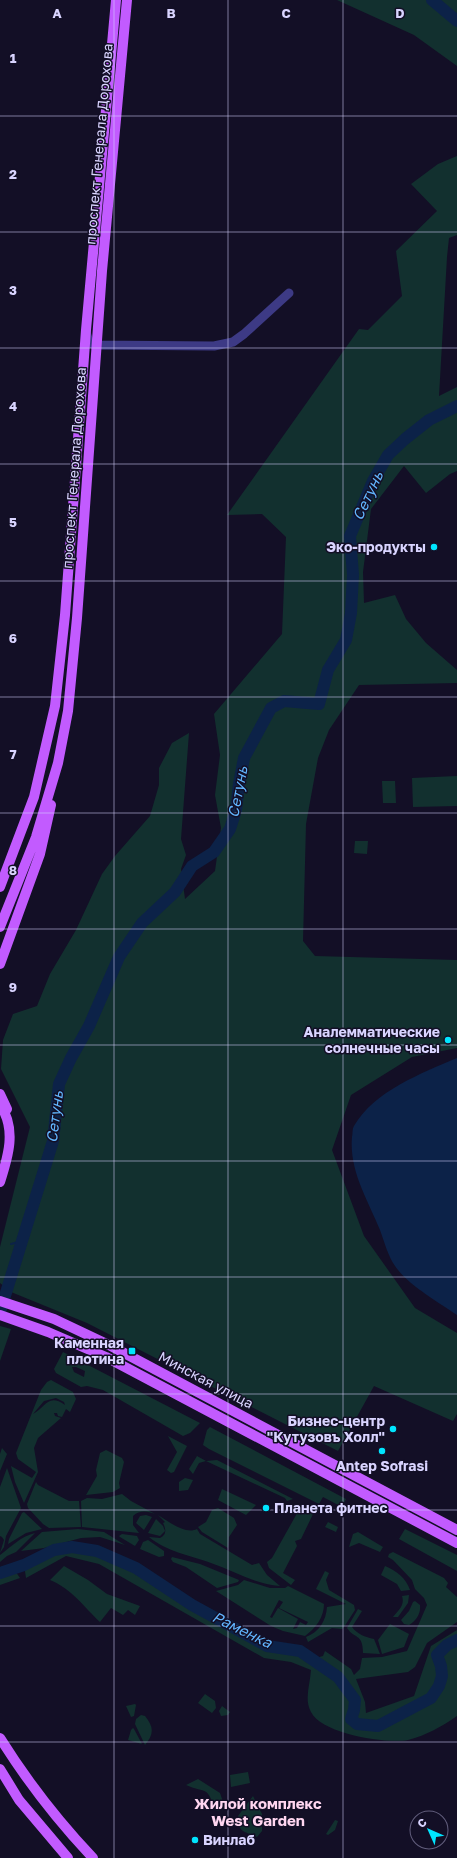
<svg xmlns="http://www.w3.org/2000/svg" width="457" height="1858" viewBox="0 0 457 1858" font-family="'Golos Text',sans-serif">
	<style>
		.green { fill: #12302f; fill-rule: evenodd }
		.water { fill: #0c2248 }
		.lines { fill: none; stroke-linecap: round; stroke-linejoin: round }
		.stream { stroke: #0c2248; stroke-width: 2 }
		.river { stroke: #0c2248; stroke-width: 12 }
		.minor { stroke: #3d3a85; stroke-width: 9 }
		.major { stroke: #c25bff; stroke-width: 10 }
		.grid { fill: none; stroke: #d9d4ff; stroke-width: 1; stroke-opacity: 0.55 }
		.poi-dot { fill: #00e5ff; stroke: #130f26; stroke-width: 1.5 }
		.labels { text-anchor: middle; stroke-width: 3; stroke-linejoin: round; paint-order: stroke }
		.street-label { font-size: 14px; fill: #d9d4ff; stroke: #130f26 }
		.poi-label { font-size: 14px; font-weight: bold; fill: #d9d4ff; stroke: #130f26; text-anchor: end }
		.water-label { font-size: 15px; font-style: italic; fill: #62b6ff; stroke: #130f26 }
		.neighbourhood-label { font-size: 15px; font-weight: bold; fill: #ffd6f0; stroke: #130f26 }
		.grid-label { font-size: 13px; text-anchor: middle; font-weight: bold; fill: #d9d4ff; stroke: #130f26; stroke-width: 3; stroke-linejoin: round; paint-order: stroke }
	</style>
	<rect width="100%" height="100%" fill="#130f26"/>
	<path class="green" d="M337,0h120v66l-43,-31z
		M457,156v79l-8,3 -2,19 -8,139 18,-9v84l-7,3 -24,19 -22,-27 -33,43 -8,63 1,31 31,-8 11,24 20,24 31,27v13l-98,2 -30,45 -11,28 -12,66 -3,117 12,15 142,4v88l-45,9 -61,38 -19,55 32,86 51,72 42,25v81l-4,7 -79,-35 -36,65 -251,-128 -76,-31 -11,-9v-36l30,-120 -29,-58 2,-29 10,-26 24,-8 13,-32 26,-44 26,-56 13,-18 35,-40 9,-31v-17l13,-25 17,-10 -8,106 5,16 -5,14 4,30 30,-28 6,-43 -6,-33 5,-40 -6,-41 68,-80 4,-97 -24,-23 -35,1 132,-186 9,1 34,-34 -6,-45 41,-40 -26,-27 27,-20z
		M457,776v30l-44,1 -1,-29z
		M382,781h13l1,22h-13z
		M355,841h13l-1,13 -13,-1z
		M0,1326l11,3 -11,32z
		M63,1352l137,71 -10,10 -7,3 -80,-46 -16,-4 -6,1 -25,-14 -2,-4zM76,1367l9,4 -1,6 -10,-5 -2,-5z
		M51,1380l22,12 3,7 -6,13 -4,-3 -4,8 -4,-1 -1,-3h-3l1,3 6,2 -23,20 -4,10 4,24 -14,31 -9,-21 -4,-16 21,12 4,-6 -18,-13 -2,-6 25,-63 6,-8zM56,1398l8,4 1,3c-17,-12 -19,2 -32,9l11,-13z
		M210,1427l136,72 -4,8 -19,-10 -4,7 -110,-55 -6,-4 4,-15z
		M168,1436l19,10 -13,26 -3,1 -4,-3 10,-18z
		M2,1448l5,6 -7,17v-17z
		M106,1450l16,8 2,4 -5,21 1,5 -7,4 -27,3 11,-19 -1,-6 4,-17z
		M197,1456l9,5 11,-1 76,39 -6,2 -2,-3 -79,-37 -7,2 -6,11 -4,-5z
		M7,1468l14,40 -15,28 -2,11 -4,6 4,-13 -2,-3 -2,-1v-49z
		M185,1478l8,2 -5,10 -9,1v-9z
		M36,1482l2,3 31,16h10l2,26 -32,1 -6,-4 -15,-16 -1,-4z
		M222,1489l34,16 -10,10 -28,-15z
		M122,1494l9,7 24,13c-8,-3 -15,-4 -22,2v9l6,8 -57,-6 -1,-26 6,-3 15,1z
		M307,1506l8,4 -14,29 -6,2 2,5 -14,27 12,7 -4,5 -22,-17 -2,-6 5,-4 28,-50z
		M218,1508l16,10 3,7 -8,12 -1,11 -26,-16 -4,-5 8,-5 6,-12z
		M24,1512l18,17 -16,4 -18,11 1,-5 13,-26z
		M146,1515l6,2 -8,13 -8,-7 4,-7z
		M158,1515c10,6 27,20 39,14l3,5 52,31 7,-2 8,12 13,11c-25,-2 -46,-15 -69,-23 -21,-8 -44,-11 -62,-26l11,1c7,-3 6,-9 3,-15l2,-1z
		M156,1519l7,7 2,5 -5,5 -12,-3z
		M328,1522l10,5 -2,5 -11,-5z
		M78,1529l26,3 21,13 -25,-8 -19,1 -37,10 -23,3 21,-19z
		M405,1529l52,26v16l-58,-32z
		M358,1532l25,15 -3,5 -21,-9 -10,4 4,-13z
		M35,1533l-19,19 -9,4 -7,6v-7c12,-9 20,-18 35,-22z
		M122,1534l15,2 2,4 -4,6 -15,-9 -1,-1z
		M148,1540l16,11v5l-5,1 -19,-8 3,-7z
		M72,1547l25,4 39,17 56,37 75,41 33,5 12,8 11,-3 2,-5 26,18 3,6 6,-6 2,-11 20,-1 25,-6 20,-46 -3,-7 -9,-9 -3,-9 -19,-20 -5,-3 1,-3 4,-2 51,26 4,5 -2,4 11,10v25l-30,21 -12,24 -7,5 -52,7 9,23 1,11 48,-17 17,-50 26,-16v86c-16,11 -30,19 -49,24 -22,4 -86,-6 -97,-28 -7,-13 -1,-27 0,-42l-20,-8 -27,-4 -165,-94 -33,-8 -40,22 -2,-13 30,-15z
		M172,1557l28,7 39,16 -1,2 -21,6 -31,-21 -13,-5 -2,-3z
		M11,1565l9,13 -20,7v-18z
		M64,1566l24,14 19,14 33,12 -5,9 -7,-5 -5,5 -12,-7 -11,14c-16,-15 -28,-33 -50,-42z
		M385,1566c12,5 21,12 25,24l-9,1 -4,-7 -16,-9z
		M325,1571l4,2 -3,7 3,10 25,15 1,5 -11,17 -2,2 -10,-1 -24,14 -2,-5c13,-5 20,-16 21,-30l19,-3 -30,-15z
		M244,1580l26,8h15l3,-2 36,18c0,13 -8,24 -19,32l-22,-5 -12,-5 -55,-35 22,-6zM279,1600l4,2 -4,6 29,14 -2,3 -6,-3 -3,6 -4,1 5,-10 -20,-11 -6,10 -2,-1z
		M409,1595l-1,8 -10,14h-5c6,-7 12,-12 9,-21z
		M415,1601l5,4c1,9 -4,16 -11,20l-5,-1 -3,-4 8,-9 4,-9z
		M358,1609l4,2 -10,16c5,7 13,10 22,12l6,15 -17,-1c0,-20 -9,-14 -16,-25z
		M390,1624l19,10 -5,13 -22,7 -4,-14z
		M205,1694l10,7 1,7 -4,5 -14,-10z
		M135,1704l1,1 -2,11 -3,1 -5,-11z
		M222,1706l8,6 -2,3 -7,1 -2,-5z
		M141,1715l4,1c9,11 9,18 0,29l-10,-21 1,-5z
		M133,1728l1,1 8,15 -14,-4 3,-10z
		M248,1772l2,11 -19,4 -1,-12z
		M198,1779l22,14 3,9 -4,9 -4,-1c-8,-25 -8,-16 -29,-25z
		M253,1796l9,18v17l-5,6c-10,-6 -20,-3 -19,-21z
		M335,1820l3,1 -3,9 -7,5 -2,-1z"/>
	<path class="water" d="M457,1058v257c-19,-13 -49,-30 -62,-49 -7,-10 -11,-25 -15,-36 -12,-30 -31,-59 -28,-93 1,-4 0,-8 2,-11 20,-35 68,-53 103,-68z"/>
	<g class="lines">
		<path class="stream" d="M11,1244l11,-3"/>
		<path class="river" d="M432,0l25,21
			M0,1312l53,-171 6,-57 12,-26 18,-32 30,-69 23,-34 33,-31 17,-26 22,-14 16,-23 6,-19 3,-26 5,-26 27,-50 13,-7 35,3 9,-34 18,-30 5,-27 2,-38 -3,-39 23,-55 15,-26 17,-16 24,-19 28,-14
			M0,1573l24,-8 30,-15 18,-3 25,4 39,17 56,37 75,41 33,5 38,26 17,23 -1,10 -3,9 6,5 21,2 53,-28 8,-12 3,-10 -1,-10 -4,-11 10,-10 10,-5"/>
		<path class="minor" d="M86,332l3,10 5,3 120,1 19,-4 11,-8 45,-41"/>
		<path class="major" d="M0,887l34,-90 21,-91 10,-91 21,-285 30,-330
			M0,927l36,-90 22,-74 10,-52 9,-93 25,-347 25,-271
			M0,964l40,-110 11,-49
			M0,1094l7,15
			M0,1105c17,24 8,52 0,77
			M0,1301l54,18 57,27 346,184
			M0,1315l48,17 58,25 351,186
			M0,1738c27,43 58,83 93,120
			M0,1769l19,31 49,58"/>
	</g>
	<path class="grid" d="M114,0v1858M228,0v1858M343,0v1858M0,116h457M0,232h457M0,348h457M0,464h457M0,581h457M0,697h457M0,813h457M0,929h457M0,1045h457M0,1161h457M0,1277h457M0,1394h457M0,1510h457M0,1626h457M0,1742h457"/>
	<g class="poi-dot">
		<circle cx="434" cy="547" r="4"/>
		<circle cx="448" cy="1040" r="4"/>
		<rect x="128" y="1347" width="8" height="8" rx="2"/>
		<circle cx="393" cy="1429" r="4"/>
		<circle cx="382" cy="1451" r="4"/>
		<circle cx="266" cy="1508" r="4"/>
		<circle cx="195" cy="1840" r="4"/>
	</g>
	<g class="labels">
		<g class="street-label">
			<text transform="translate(99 144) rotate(-85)" y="5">проспект Генерала Дорохова</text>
			<text transform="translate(74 468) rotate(-86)" y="5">проспект Генерала Дорохова</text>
			<text transform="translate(206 1380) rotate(28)" y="5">Минская улица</text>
		</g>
		<g class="poi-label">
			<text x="426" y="552">Эко-продукты</text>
			<text x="440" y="1037">Аналемматические<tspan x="440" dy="16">солнечные часы</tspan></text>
			<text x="124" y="1348">Каменная<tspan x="124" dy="16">плотина</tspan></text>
			<text x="385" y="1426">Бизнес-центр<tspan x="385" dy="16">"Кутузовъ Холл"</tspan></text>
			<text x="382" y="1471" text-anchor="middle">Antep Sofrasi</text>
			<text x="274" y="1513" text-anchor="start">Планета фитнес</text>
			<text x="203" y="1845" text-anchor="start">Винлаб</text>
		</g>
		<g class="water-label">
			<text transform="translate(368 496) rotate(-65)" y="5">Сетунь</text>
			<text transform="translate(238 792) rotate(-79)" y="5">Сетунь</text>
			<text transform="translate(55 1117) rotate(-83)" y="5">Сетунь</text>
			<text transform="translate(242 1630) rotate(26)" y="5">Раменка</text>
		</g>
		<g class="neighbourhood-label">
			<text x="258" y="1809">Жилой комплекс<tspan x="258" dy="17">West Garden</tspan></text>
		</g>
	</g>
	<g class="grid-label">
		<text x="57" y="18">A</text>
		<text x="171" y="18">B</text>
		<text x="286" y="18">C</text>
		<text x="400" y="18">D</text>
		<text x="13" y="63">1</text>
		<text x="13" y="179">2</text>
		<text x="13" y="295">3</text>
		<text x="13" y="411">4</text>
		<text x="13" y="527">5</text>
		<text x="13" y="643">6</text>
		<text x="13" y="759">7</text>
		<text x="13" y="875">8</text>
		<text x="13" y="992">9</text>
	</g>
	<g transform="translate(429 1830) rotate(315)"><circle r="19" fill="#130f26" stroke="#625e7d"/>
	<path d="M0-3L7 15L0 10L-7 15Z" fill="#00e5ff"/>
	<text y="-6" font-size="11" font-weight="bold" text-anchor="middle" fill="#d9d4ff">С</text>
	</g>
</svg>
